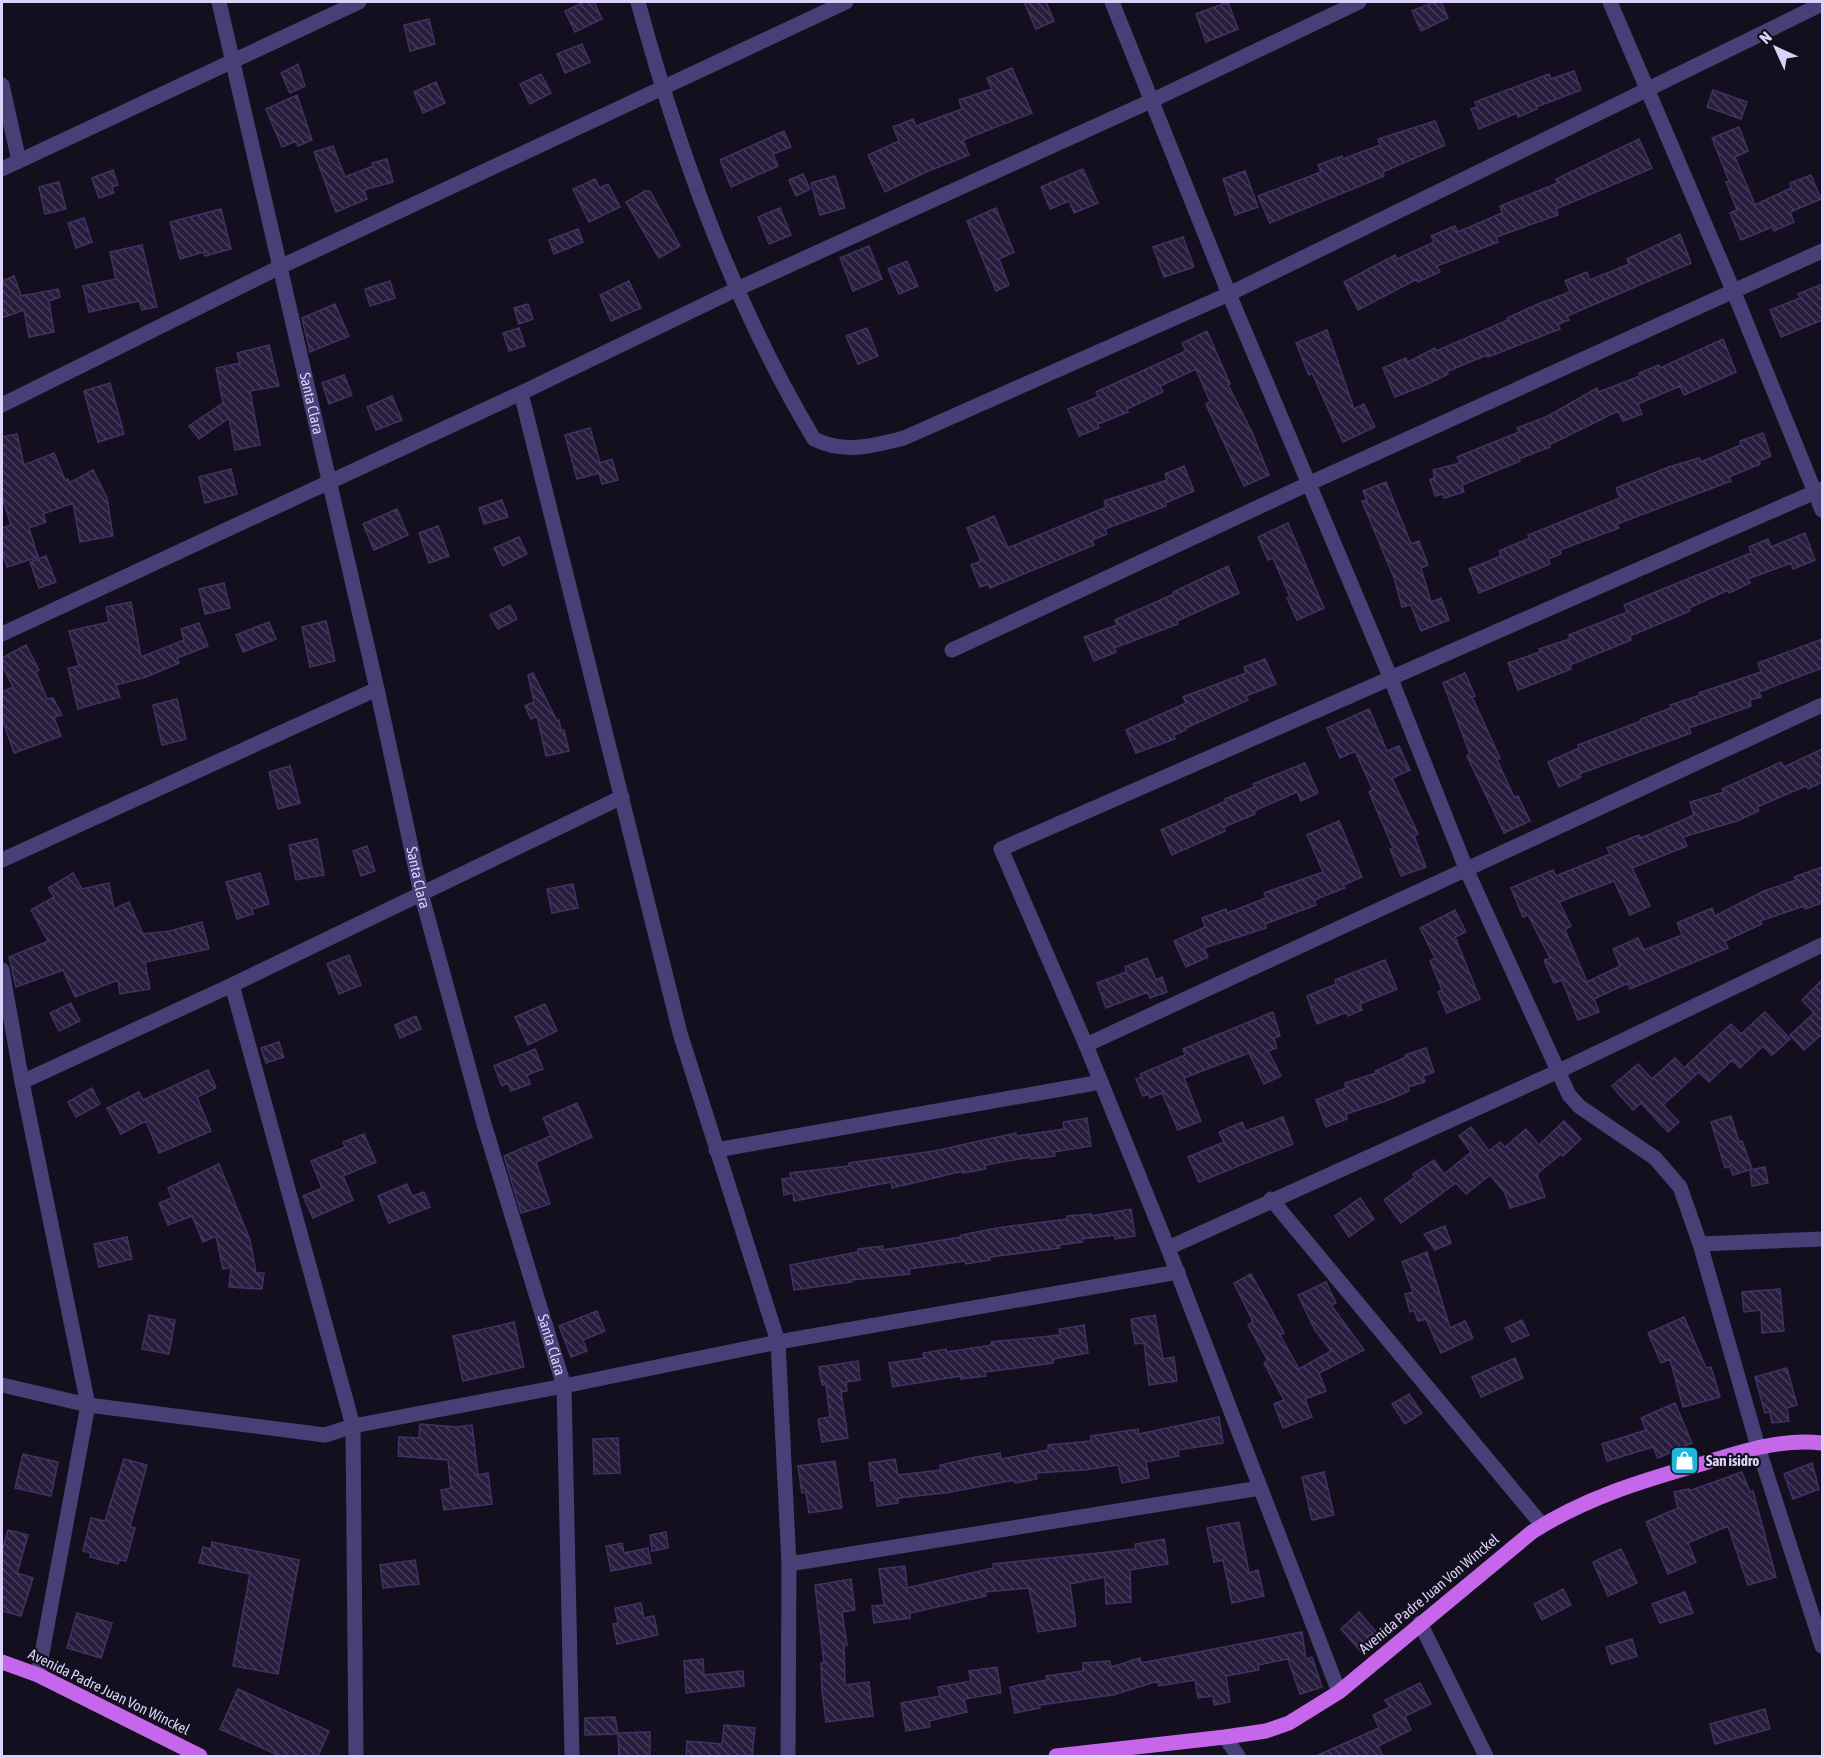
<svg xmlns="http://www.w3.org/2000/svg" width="1824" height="1758" viewBox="0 0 1824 1758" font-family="'Asap Condensed',sans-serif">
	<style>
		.building { fill: url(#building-back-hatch); stroke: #413265; stroke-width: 1.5 }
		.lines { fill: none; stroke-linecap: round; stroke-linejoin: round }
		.minor { stroke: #474077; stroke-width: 15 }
		.major { stroke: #c667eb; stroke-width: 15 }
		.labels { text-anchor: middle; stroke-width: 4.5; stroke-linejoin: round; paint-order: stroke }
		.street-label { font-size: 15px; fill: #dad2f9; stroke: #130f1e }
		.poi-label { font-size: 15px; font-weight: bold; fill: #dad2f9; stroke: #130f1e; text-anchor: start }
	</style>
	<defs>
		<pattern id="building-back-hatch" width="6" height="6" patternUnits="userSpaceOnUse" patternTransform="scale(1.5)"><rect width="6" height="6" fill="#271d3c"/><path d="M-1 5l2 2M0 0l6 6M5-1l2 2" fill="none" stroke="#463d59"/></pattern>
	</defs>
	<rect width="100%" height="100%" fill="#130f1e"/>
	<path class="building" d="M584,2h10l8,17 -27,13 -10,-21z
		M1024,2h22l8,19 -18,8z
		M1228,2l10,27 -32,13 -10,-28z
		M1434,2h7l7,16 -27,13 -9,-20z
		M429,19l6,25 -25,7 -6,-26z
		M582,44l8,18 -25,11 -8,-19z
		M298,64l7,22 -15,7 -9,-20z
		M1012,68l20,45 -69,27 6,15 -43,17 -41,20 -17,-37 31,-14 -6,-14 20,-8 3,7 46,-17 -3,-9 33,-11 -5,-11z
		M1574,71l7,19 -45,17 1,2 -19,8 -1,-4 -38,16 -8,-20 6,-2 -2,-5 74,-28 2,5z
		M541,74l10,19 -21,11 -10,-20z
		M436,82l9,21 -22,10 -9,-21z
		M1713,90l34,12 -6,17 -34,-12z
		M297,95l15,45 -14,6 -2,-5 -14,6 -16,-38z
		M1435,121l10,24 -62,27 1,4 -114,47 -12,-27 63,-24 -3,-7 24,-9 1,3 37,-14 -2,-6z
		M1739,127l9,24 -13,6 20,48 36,-17 -1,-5 21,-8 10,24 -31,13 4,10 -20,9 -2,-4 -31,13 -11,-27 7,-3 -11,-28 3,-1 -17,-43z
		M784,131l7,16 -18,7 5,12 -47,21 -11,-27z
		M1639,139l13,29 -96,41 2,6 -62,22 2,5 -61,24 3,6 -22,10 -1,-3 -59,31 -14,-28 51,-27 2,4 37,-17 -3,-6 24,-10 3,6 44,-19 -2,-7 58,-23 -2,-4z
		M333,146l12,31 28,-11 -1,-3 15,-4 6,23 -29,8 3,9 -31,13 -22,-60z
		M1083,169l15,34 -24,10 -5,-12 -19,8 -9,-22z
		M113,170l5,15 -6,2 2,6 -15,5 -7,-20z
		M1245,171l13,36 -23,8 -12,-36z
		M803,174l7,15 -14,7 -7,-16z
		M835,176l10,32 -25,7 -9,-32z
		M595,179l5,9 8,-4 12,23 -31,15 -16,-33z
		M59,182l7,27 -21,5 -6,-27z
		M645,191h5l30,55 -21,12 -33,-56z
		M780,208l11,27 -22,9 -11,-27z
		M996,208l18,44 -15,7 10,26 -13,6 -29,-70z
		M221,209l10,40 -26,7 -1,-4 -24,7 -10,-37z
		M84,218l8,24 -16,6 -8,-25z
		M578,229l5,13 -29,12 -5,-14z
		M1680,234l11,29 -124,53 2,4 -11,4 2,5 -72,28 -1,-2 -41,17 2,2 -20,10 -33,13 -12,-29 23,-10 2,4 27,-14 1,3 72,-31 -1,-2 31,-14 32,-12 -5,-11 22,-9 3,8 39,-16 -2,-5z
		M1183,237l11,30 -30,10 -11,-30z
		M142,245l15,62 -15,3 -3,-9 -50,11 -6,-26 33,-7 -6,-27z
		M869,246l13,33 -29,12 -13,-33z
		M907,261l11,25 -19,8 -11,-25z
		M14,276l7,20 37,-7 2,8 -11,4 5,31 -25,5 -5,-27 -22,8v-37z
		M390,281l5,17 -25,8 -5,-17z
		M629,281l12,27 -30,13 -11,-26z
		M1822,284v36l-41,17 -11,-27 30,-12 -2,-4z
		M335,304l14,32 -39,16 -8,-34z
		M528,304l5,15 -14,5 -5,-16z
		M519,328l6,18 -16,5 -6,-18z
		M867,328l11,28 -20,8 -12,-28z
		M1327,330l27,79 10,-5 11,23 -32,15 -31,-69 -3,2 -13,-32z
		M1207,331l23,53 -2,1 24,47 17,43 -25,11 -38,-82 4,-2 -14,-33 -36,17 3,6 -36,17 1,3 -30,12 1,4 -20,8 -11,-27 30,-12 -2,-5 90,-41 -4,-8z
		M1723,339l13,33 -52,23 -4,-9 -42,18 4,10 -19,7 -5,-10 -69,34 1,2 -31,12 1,2 -58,24 2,7 -20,6 -1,-4 -8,2 -5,-17 5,-1 -2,-8 27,-7 -3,-6 62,-25 -2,-4 31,-12 49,-28 2,4 41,-16 -1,-3 20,-8 1,3z
		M269,345l10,41 -29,5 10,54 -25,5 -6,-32 -30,21 -10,-13 34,-23 -7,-35 24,-5 -3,-10z
		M344,375l8,20 -23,9 -7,-21z
		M110,383l14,51 -26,8 -14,-51z
		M392,396l10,24 -26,10 -9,-23z
		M590,428l10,35 12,-4 6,21 -16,4 -3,-11 -22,6 -12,-44z
		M1763,433l8,23 -12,5 1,3 -31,13 2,4 -114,43 2,4 -59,22 1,4 -13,5 2,5 -71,29 -10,-24 32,-13 -2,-5 31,-13 -2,-3 92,-37 -4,-10 53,-21 30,-9 2,4 40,-17 -1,-4z
		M17,434l7,31 30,-12 11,27 3,-1 1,4 24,-13 14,28 6,38 -33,6 -7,-39 -30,11 3,8 -17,6 9,29 -31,10 -5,-17v-22l9,-3 -9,-28v-60z
		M1184,466l10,25 -29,12 1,3 -61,23 2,5 -15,6 2,5 -104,43 -2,-4 -8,3 -9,-22 10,-4 -14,-33 27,-12 14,32 98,-41 -2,-6 63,-21 -2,-6z
		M231,469l6,25 -32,9 -6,-26z
		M1386,482l25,62 8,-3 9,24 -7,3 10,34 10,-4 8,22 -28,11 -10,-26 -9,2 -8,-29 -32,-77 5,-1 -4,-9z
		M502,500l6,17 -24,7 -5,-16z
		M397,509l11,26 -34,15 -11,-26z
		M1288,523l36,85 -27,12 -10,-22 3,-1 -17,-39 -5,2 -10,-23z
		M438,526l11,30 -20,7 -10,-30z
		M1805,533l10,27 -22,9 -2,-6 -43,16 2,4 -21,10 -1,-3 -39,18 1,3 -60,25 1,4 -61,25 1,4 -53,21 -10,-27 32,-11 -1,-3 31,-10 -1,-4 58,-23 -3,-7 127,-52 -2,-6 19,-8 3,8z
		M519,537l8,17 -24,12 -9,-18z
		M46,556l10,26 -17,6 -9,-26z
		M1228,566l11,27 -62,28 1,3 -64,24 2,4 -22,9 -10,-24 33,-12 -2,-5 59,-26 -1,-2z
		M224,583l6,25 -25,6 -6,-25z
		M131,602l10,55 43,-17 -3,-11 18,-6 9,23 -31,12 2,5 -33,14 -30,8 4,12 -42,12 -10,-41 11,-2 -10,-35 40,-9 -3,-15z
		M510,605l7,14 -19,10 -8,-14z
		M326,621l9,40 -25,6 -8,-40z
		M269,622l7,17 -33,13 -7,-17z
		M1822,639v29l-63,24 2,5 -11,3 1,6 -62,22 2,5 -112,41 2,3 -22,10 -11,-25 31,-14 -1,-3 63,-24v-2l30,-11 -1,-3 30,-10 -1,-2 62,-21 -3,-9z
		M26,645l13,25 -3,2 11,27 6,-1 9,17 -8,2 7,19 -47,17 -12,-35v-26l11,-5 -11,-22v-7z
		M1265,659l11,25 -30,12 2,4 -62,28v2l-12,5 1,4 -39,14 -10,-23 60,-27 -3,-6 63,-24 -2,-6z
		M533,673l24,48 2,-1 2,10h3l5,21 -23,5 -9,-40 -6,3 -6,-13 9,-4 -6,-27z
		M1465,673l10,23 -3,1 28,61 -3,2 17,37 4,-1 12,25 -26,12 -37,-77 3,-2 -27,-71z
		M177,699l9,40 -24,6 -9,-40z
		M1369,709l18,42 12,-5 11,24 -18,8 26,56 -4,2 12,31 -25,9 -11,-27 3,-1 -24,-56 4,-2 -18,-39 -15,7 -13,-30z
		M1822,749v33l-14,7 -2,-3 -49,21 2,4 -22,10 -54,16 4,9 -55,22 18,38 -20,9 -16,-34 -55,21 12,24 -6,4 22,52 33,-16 -7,-17 25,-11 6,12 38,-15 -5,-12 35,-15 3,8 49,-25 32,-11 -2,-3 28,-10v36l-17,6 -1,-3 -44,15 2,3 -37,17 3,7 -98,41 -2,-6 -34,16 5,13 -21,8 -16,-40 -8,3 -10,-23 6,-2 -22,-43 -5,2 -12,-29 42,-18 3,6 54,-22 -3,-6 32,-13 2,3 53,-23 -4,-13 34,-10 -2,-3 59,-27 3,5z
		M1305,763l13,30 -17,8 -4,-9 -43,19 1,3 -31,13 1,4 -53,24 -11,-25 65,-29 -1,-2 29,-12 -1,-3z
		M290,766l10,37 -22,6 -9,-37z
		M1339,821l23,56 -19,8 2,3 -31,12 2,5 -51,19 1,4 -62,20 4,9 -22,10 -12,-26 31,-14 -3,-9 24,-9 1,4 39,-15 -2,-5 59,-21 -16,-37z
		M317,839l7,36 -28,5 -7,-35z
		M367,846l8,25 -14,5 -8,-25z
		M73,873l9,16 27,-6 5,26 15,-7 14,32 27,-3 32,-9 7,27 -64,13 5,27 -30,5 -2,-14 -43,17 -12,-27 -47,17 -7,-30 39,-16 -17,-31 23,-13 -6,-9z
		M260,873l9,31 -17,5 1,5 -16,5 -11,-37z
		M573,884l5,24 -26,5 -5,-24z
		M1455,910l11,22 -11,5 25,62 -33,14 -9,-21 4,-2 -12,-29 5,-3 -15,-30z
		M349,955l12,30 -22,9 -12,-30z
		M1147,958l9,22 6,-3 5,15 -17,6 -2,-6 -42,16 -9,-25 29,-11 -1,-5z
		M1385,960l12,29 -37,15 2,6 -14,6 -1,-4 -30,12 -10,-28 29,-12 -1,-4z
		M1822,980v54l-18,16 -14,-15 24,-22 -12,-13z
		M71,1003l9,18 -21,10 -9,-18z
		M545,1004l12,27 -29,14 -13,-28z
		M1273,1012l7,24 -6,2 3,10 -9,3 13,25 -17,8 -15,-31 -65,25 17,43 -23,9 -16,-37 -12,5 -1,-4 -6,2 -7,-17 6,-2 -2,-3 45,-19 -2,-6z
		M1765,1012l25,27 -18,16 -9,-9 -23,22 -8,-8 -23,22 -10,-10 -36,33 16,17 -11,10 -27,-29 -8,7 -21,-24 26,-22 14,15 23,-21 9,10 47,-44 10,10z
		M416,1016l5,13 -21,9 -5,-13z
		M279,1042l5,15 -18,6 -5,-15z
		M1426,1048l8,24 -11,4 2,6 -17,5 1,4 -23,10 -40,13 1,5 -21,8 -10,-27 30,-12 -1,-5 31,-10 -1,-2 31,-14 -1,-2z
		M535,1049l8,20 -16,6 3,9 -19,7 -3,-8 -6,3 -8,-20z
		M208,1070l8,18 -19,9 14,34 -52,22 -13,-32 -25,13 -14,-26 32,-16 4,8z
		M92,1088l8,16 -24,13 -8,-15z
		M577,1103l15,34 -56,25 14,42 -29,9 -17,-57 47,-20 -8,-18z
		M1731,1116l8,26 3,-1 10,28 -19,6 -3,-9 -5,2 -14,-46z
		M1283,1117l10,27 -94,38 -11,-25 36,-15 -5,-10 23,-10 4,9z
		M1087,1118l4,28 -37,6 1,4 -24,3v-2l-46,8 1,4 -23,4v-2l-71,17 -1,-6 -97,19 -1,-8 -9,2 -2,-16 9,-1 -1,-5 59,-7v-3l85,-12 82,-18v3l48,-7 -1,-7z
		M1564,1121l17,18 -18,17 -2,-2 -24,20 8,23 -35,11 -5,-15 -15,-18 -24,19 -10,-11 -55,40 -17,-23 31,-23 -2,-3 21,-14 10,14 27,-22 -12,-16 12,-9 18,24 11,-9 5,5 21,-18 13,16z
		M364,1134l12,28 -33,14 10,24 -40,18 -10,-22 19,-8 -11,-27 34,-14 -2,-5z
		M219,1164l31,76 6,33h8l-2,16 -33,-2 2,-20 -8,2 -7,-33 -13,6 -11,-26 -24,9 -9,-22 13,-5 -4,-10z
		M1765,1167l3,16 -16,3 -2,-16z
		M407,1184l5,12 12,-4 6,15 -41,16 -11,-27z
		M1360,1198l14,21 -25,18 -14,-21z
		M1131,1209l4,27 -20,3v-4l-33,4v3l-23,3 1,3 -70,9v3l-24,4 -1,-3 -56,8 1,5 -59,6 1,2 -58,8 -4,-25 68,-13v-3l25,-3v4l78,-13v-2l36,-7 70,-9v-3l24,-2v2z
		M1445,1226l6,17 -16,7 -11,-16z
		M127,1237l5,22 -33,8 -5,-23z
		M1427,1252l23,76 15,-7 8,17 -32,15 -15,-34 -8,2 -4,-11 -4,2 -5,-18 8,-2 -11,-30z
		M1251,1274l33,59 -4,2 19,34 32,-18 -16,-21 -17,-35 28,-13 10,21 -5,2 33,45 -45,23 7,18 -21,8 7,18 -29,11 -9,-24 10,-4 -20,-37 4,-2 -20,-36 5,-3 -19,-39z
		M1780,1289l4,42 -22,2 -1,-23 -17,2 -2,-20z
		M597,1311l8,20 -22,9 4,11 -16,6 -12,-31z
		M149,1315l26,5 -6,34 -27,-5z
		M1155,1315l8,44 11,-2 3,24 -28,4 -5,-42 -9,1 -4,-25z
		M1684,1317l22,51 5,-1 9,30 -37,10 -13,-48 -9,4 -13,-30z
		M1522,1320l7,15 -17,7 -7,-14z
		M514,1322l10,45 -61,14 -10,-45z
		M1084,1325l4,28 -35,6v4l-68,9 1,4 -25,3v-3l-68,11 -4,-24 35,-5 -1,-5 23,-4 1,3 45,-7 -1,-3 69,-7 -1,-6z
		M1515,1358l8,20 -42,19 -9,-20z
		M858,1361l2,19 -14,2 1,9 -6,1 7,46 -26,4 -4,-23 12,-2 -4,-33 -4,1 -3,-18z
		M1787,1368l10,37 -10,3 2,13 -17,2 -2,-11 -5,1 -10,-36z
		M1409,1394l13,19 -17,11 -13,-20z
		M1675,1403l17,40 -34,15 -5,-11 -46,14 -5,-17 44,-14 -5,-12z
		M1219,1417l4,26 -45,7 1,6 -33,6 3,16 -27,5 -4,-18 -34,5 -48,3 1,6 -22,4 -1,-3 -69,13 -47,5v5l-21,3 -3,-26 -3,1 -2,-18 26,-4 3,16 43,-5 -1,-5 36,-8 24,-4 1,6 47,-9v-5l43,-4v-5l47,-7 1,5z
		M420,1424l37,3 15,-2 6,50 10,-2 4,31 -48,6 -3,-20 10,-2 -3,-28 -50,-4 1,-19 20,1z
		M618,1438l2,35 -26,1 -1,-35z
		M23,1454l35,8 -7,34 -36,-8z
		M124,1459l23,6 -17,62 5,1 -9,33 -7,-1 -1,4 -28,-7 1,-4 -8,-2 8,-33 14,3z
		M835,1461l7,47 -33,5 -3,-21 -4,1 -4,-27z
		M1812,1463l7,26 -26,10 -9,-25z
		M1324,1472l10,43 -22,5 -10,-43z
		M1742,1472l8,20 3,-1 23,86 -28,8 -20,-59 -40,17 8,19 -28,12 -22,-52 32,-14 -4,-16 15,-3v2z
		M1239,1522l10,51 9,-3 6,26 -32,7 -9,-43 -9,2 -7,-34z
		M8,1530l20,5 -11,38 16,5 -12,38 -19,-5v-60z
		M666,1532l2,16 -16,3 -2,-16z
		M1164,1539l4,25 -38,6 1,32 -25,2 -1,-27 -35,7 6,42 -38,6 -9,-44 -44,4 1,4 -76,17v5l-36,5 -2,-17 12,-1 -5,-36 26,-3 2,22 86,-20v-4l143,-15 -1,-5z
		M212,1542l87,18 -21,114 -45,-8 17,-92 -51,-11 4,-16 8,2z
		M622,1543l2,10 24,-5 3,15 -40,8 -5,-25z
		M1621,1549l16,34 -29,13 -15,-34z
		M415,1560l4,24 -36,4 -3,-23z
		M851,1579l4,31 -13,2 5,33 -3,1 1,39 24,-3 4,34 -47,6 -4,-31 -1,-28h3l-9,-78z
		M1563,1589l8,16 -29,15 -8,-16z
		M1685,1592l8,21 -33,10 -8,-19z
		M641,1603l3,15 10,-2 4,19 -41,9 -4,-20 5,-1 -3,-15z
		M1359,1612l18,21 -10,3 6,7 -11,10 -21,-24z
		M77,1613l35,10 -11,35 -34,-10z
		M1302,1632l4,27 6,-2 10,30 -22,7 -12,-35 -30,6 1,5 -33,6 4,26 -16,3 -1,-9 -15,2 -3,-18 -36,6 -1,-5 -45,14 -73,10v3l-25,5 -5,-26 37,-7 -1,-4 37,-5v-8l27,-2 1,6 29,-9 1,5z
		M1632,1639l5,17 -26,8 -5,-17z
		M703,1659l1,16 39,-4 1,15 -58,7 -2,-32z
		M997,1667l4,26 -37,6 3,13 -38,9 1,6 -24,4 -5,-28 39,-7 -2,-9 33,-6 -2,-10z
		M1420,1683l11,21 -26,12 6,14 -33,16 5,10h-67l63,-28 -6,-13 17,-8 -5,-7z
		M238,1689l91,42 -11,25h-38l-60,-27z
		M1765,1709l5,20 -55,15 -5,-20z
		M615,1717l3,17 -33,1v-17z
		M724,1725l31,3 -3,28h-66l1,-15 35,3z
		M650,1732v24h-31l-1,-23z"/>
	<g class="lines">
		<g class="minor">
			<path id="s1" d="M219,2l158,687 44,204 63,231 80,262 8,370"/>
			<path d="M638,2c40,147 97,306 176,437 31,15 58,7 90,-1l325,-144 593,-290"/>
			<path d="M1112,2l117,292 162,385 76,192 102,224 11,12 75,51 25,29 20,57 58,203 64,199"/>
			<path d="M1610,2l123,288 89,220"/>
			<path d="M2,85l17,76"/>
			<path d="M2,169l357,-167"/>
			<path d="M521,393l159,640 98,309 11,222 -1,192"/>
			<path d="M2,405l278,-138 566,-265"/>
			<path d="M2,634l519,-241 216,-104 416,-189 206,-98"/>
			<path d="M952,650l356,-166 514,-233"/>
			<path d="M2,860l375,-171"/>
			<path d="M2,970l20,112 66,323 -50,270"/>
			<path d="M232,985l121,441 3,330"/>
			<path d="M1086,1045l736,-340"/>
			<path d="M22,1082l210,-97 390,-188"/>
			<path d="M716,1150l385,-68"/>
			<path d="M1271,1199l271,326"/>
			<path d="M1700,1244l122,-5"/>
			<path d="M1168,1248l391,-177 263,-126"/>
			<path d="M2,1385l86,20 237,30 28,-9 211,-40 214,-44 400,-70"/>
			<path d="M789,1564l471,-76"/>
			<path d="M1420,1623l66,133"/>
			<path d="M1339,1692l-171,-444 -82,-203 -85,-196 821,-360"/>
			<path d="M1225,1737l13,19"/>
		</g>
		<path class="major" d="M2,1662l36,13 162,81
			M1056,1756l169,-19 41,-6 23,-8 50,-31 193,-160c53,-34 109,-51 169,-68 39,-12 80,-26 121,-21"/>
	</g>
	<defs>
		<symbol id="shop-square" viewBox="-11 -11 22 22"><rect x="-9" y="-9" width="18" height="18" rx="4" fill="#1db5da" stroke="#130f1e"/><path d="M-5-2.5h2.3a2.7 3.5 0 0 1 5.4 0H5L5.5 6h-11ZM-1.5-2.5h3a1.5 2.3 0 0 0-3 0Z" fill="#fff"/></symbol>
	</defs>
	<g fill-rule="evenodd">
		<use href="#shop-square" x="1668" y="1444" width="33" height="33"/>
	</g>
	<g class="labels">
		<g class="street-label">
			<text dy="5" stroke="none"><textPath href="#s1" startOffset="412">Santa Clara</textPath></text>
			<text dy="5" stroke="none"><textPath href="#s1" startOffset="898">Santa Clara</textPath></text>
			<text dy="5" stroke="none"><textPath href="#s1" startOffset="1384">Santa Clara</textPath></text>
			<text transform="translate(1429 1594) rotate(-40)" y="5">Avenida Padre Juan Von Winckel</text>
			<text transform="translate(109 1692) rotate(26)" y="5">Avenida Padre Juan Von Winckel</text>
		</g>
		<g class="poi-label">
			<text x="1706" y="1466">San isidro</text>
		</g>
	</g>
	<rect width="1824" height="1758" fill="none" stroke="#dad2f9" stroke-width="6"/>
	<g transform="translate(1776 48) rotate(315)" stroke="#130f1e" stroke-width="4.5" paint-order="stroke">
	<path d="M0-4.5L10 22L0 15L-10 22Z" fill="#dad2f9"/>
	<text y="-9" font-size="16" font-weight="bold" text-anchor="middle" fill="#dad2f9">N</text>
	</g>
</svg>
